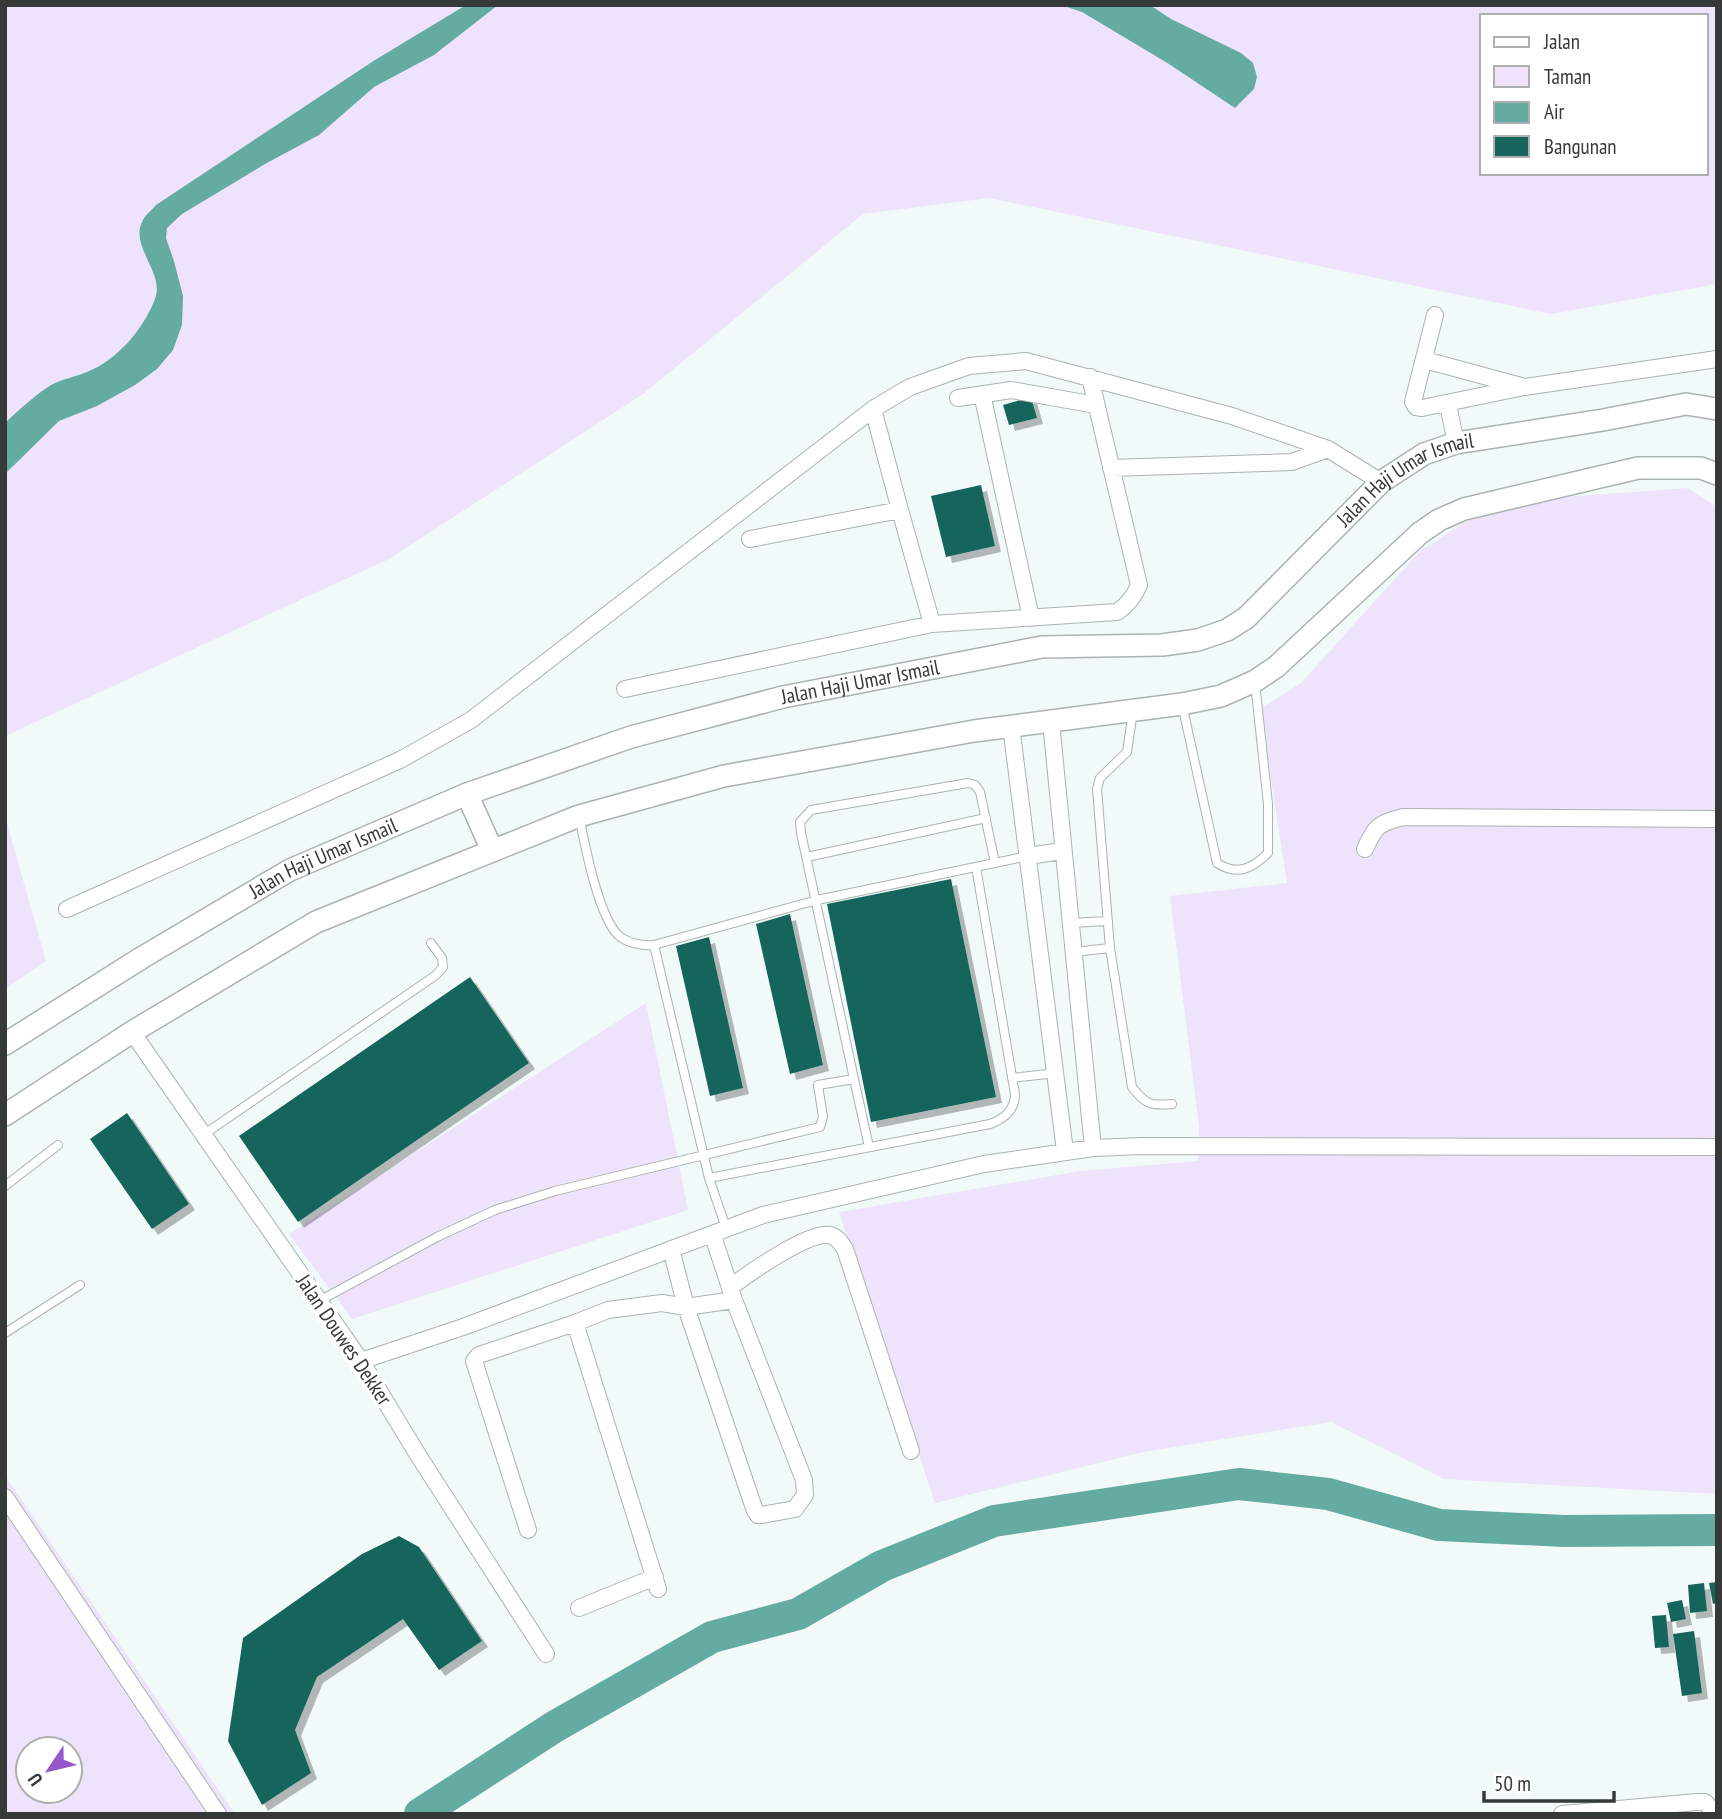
<svg xmlns="http://www.w3.org/2000/svg" width="1722" height="1819" viewBox="0 0 1722 1819" font-family="'PT Sans Narrow',sans-serif">
	<style>
		.green { fill: #eee3fa; fill-rule: evenodd }
		.water { fill: #64aba2 }
		.lines { fill: none; stroke-linecap: round; stroke-linejoin: round }
		.river { stroke: #64aba2; stroke-width: 32 }
		.building { fill: #18655d; filter: url(#shadow) }
		.service-casing { stroke: #aab3b1; stroke-width: 10 }
		.minor-casing { stroke: #aab3b1; stroke-width: 18 }
		.secondary-casing { stroke: #aab3b1; stroke-width: 24 }
		.service { stroke: #fff; stroke-width: 8 }
		.minor { stroke: #fff; stroke-width: 16 }
		.secondary { stroke: #fff; stroke-width: 21 }
		.labels { text-anchor: middle; stroke-width: 7; stroke-linejoin: round; paint-order: stroke }
		.street-label { font-size: 21px; fill: #353938; stroke: #fff }
	</style>
	<defs>
		<filter id="shadow"><feDropShadow dx="6" dy="6" stdDeviation="0" flood-color="#0004"/></filter>
	</defs>
	<rect width="100%" height="100%" fill="#f1faf8"/>
	<path class="green" d="M5,5h1712v279l-166,30 -562,-116 -126,16 -220,180 -254,165 -384,177zM1482,16h224v157h-224z
		M1688,488l29,19v987l-273,-15 -113,-57 -188,30 -208,51 -96,-291 241,-41 118,-10 1,-35 -29,-230 117,-13 -27,-174 41,-26 119,-132 77,-49z
		M5,816l41,145 -41,28z
		M646,1003l42,207 -336,109 -63,-85z
		M5,1475l12,18 218,321h-230zM28,1749h42v42h-42z"/>
	<path class="water" d="M466,5h32l-64,50 -60,32 -55,48 -54,29 -83,50 -15,14 -1,10 8,23 9,35 -1,29 -9,25 -16,19 -22,16 -38,21 -38,15 -54,53v-51c15,-14 29,-27 46,-38 11,-6 24,-8 36,-13 30,-12 56,-42 68,-73 10,-26 -25,-52 -13,-77 2,-6 10,-12 14,-17l219,-145z
		M1061,5h89l21,14 70,34 12,10 4,14 -3,12 -19,19 -66,-44 -87,-52z"/>
	<g class="lines">
		<path class="river" d="M420,1814l134,-87 158,-90 86,-23 84,-48 112,-45 245,-37 89,10 111,31 125,6 153,-1"/>
	</g>
	<path class="building" d="M1031,397l6,21 -28,7 -6,-20z
		M981,485l14,61 -49,11 -15,-61z
		M951,879l45,218 -125,25 -44,-218z
		M790,914l33,151 -33,9 -34,-150z
		M709,937l34,151 -33,8 -34,-150z
		M470,977l59,86 -231,159 -59,-86z
		M127,1113l62,91 -37,25 -62,-90z
		M399,1536l20,11 63,94 -43,29 -36,-51 -86,58 -22,53 16,43 -49,32 -34,-64 15,-103 119,-84z
		M1717,1582v21l-4,1 -4,-21z
		M1704,1583l3,28 -17,2 -2,-28z
		M1682,1600l4,19 -15,3 -4,-19z
		M1666,1615l3,32 -14,1 -3,-32z
		M1694,1631l8,62 -20,3 -9,-62z"/>
	<g class="lines">
		<defs>
			<path id="service" d="M1182,704l35,159c20,13 35,6 51,-10v-49l-13,-122
				M1133,711l-6,41 -27,26 -3,11 13,159 22,139c13,17 18,19 40,17
				M579,816c6,29 19,99 39,119 9,8 24,11 36,10l163,-45 211,-44
				M807,857l179,-39
				M1070,923l38,-2
				M654,945l55,233 17,50
				M1073,952l37,-4
				M1012,1078l44,-5
				M854,1079l15,68
				M203,1135l233,-160 7,-8 -1,-9 -11,-15
				M709,1178l281,-54c14,-5 25,-14 25,-30l-39,-227
				M5,1186l53,-41
				M319,1301l118,-64 58,-27 60,-19 265,-64 3,-10 -5,-32 36,-6 -53,-246 -1,-11 11,-12 157,-27 7,2 5,7 15,71
				M5,1333l75,-48"/>
			<path id="minor" d="M1435,315l-22,87 3,5 6,1 102,-21 193,-28
				M1425,360l96,26
				M982,394l49,224
				M958,398l53,-8 85,15
				M1448,405l8,38
				M873,409l27,101
				M1111,468l181,-6 36,-13
				M750,539l150,-29 32,114
				M625,689l307,-65 185,-12c11,-7 17,-15 22,-27l-49,-208
				M1051,722l42,426
				M1011,726l54,425
				M1365,849c10,-23 14,-26 38,-32l314,2
				M1028,856l34,-5
				M67,909l333,-149 71,-40 402,-311 37,-22 59,-21 57,-5 206,55 96,33 53,33
				M132,1032l229,329 57,94 128,199
				M671,1249l15,58 69,204 3,4h4l33,-6 10,-14 -1,-15 -70,-180 -21,-64
				M731,1287c18,-14 77,-55 98,-52 8,1 12,8 16,14l66,202
				M575,1323l83,266
				M361,1361l102,-34 300,-112 221,-51 109,-16 49,-2 575,1
				M5,1497l213,317
				M528,1530l-54,-169 5,-6 96,-32 33,-13 54,-7 24,4 48,-7
				M579,1608l76,-31
				M1562,1814l135,-12h8l7,8v4"/>
			<g id="secondary">
				<path d="M467,794l25,56"/>
				<path id="s1" d="M5,1044l138,-87 147,-87 177,-76 164,-57 152,-40 259,-50 120,-2 36,-5 29,-10 19,-12 135,-136 43,-28 32,-11 147,-23 83,-16 31,5"/>
				<path d="M5,1115l127,-83 184,-110 263,-106 145,-40 250,-45 208,-27 39,-8 34,-15 21,-14 144,-134 19,-13 25,-11 174,-41h63l16,6"/>
			</g>
		</defs>
		<use href="#service" class="service-casing"/>
		<use href="#minor" class="minor-casing"/>
		<use href="#secondary" class="secondary-casing"/>
		<use href="#service" class="service"/>
		<use href="#minor" class="minor"/>
		<use href="#secondary" class="secondary"/>
	</g>
	<g class="labels">
		<g class="street-label">
			<text dy="7" stroke="none"><textPath href="#s1" startOffset="1545">Jalan Haji Umar Ismail</textPath></text>
			<text dy="7" stroke="none"><textPath href="#s1" startOffset="936">Jalan Haji Umar Ismail</textPath></text>
			<text dy="7" stroke="none"><textPath href="#s1" startOffset="369">Jalan Haji Umar Ismail</textPath></text>
			<text transform="translate(344 1340) rotate(56)" y="7">Jalan Douwes Dekker</text>
		</g>
	</g>
	<rect width="1722" height="1819" fill="none" stroke="#353938" stroke-width="14"/>
	<rect x="1480" y="14" width="228" height="161" fill="#ffffff" stroke="#aeb0af" stroke-width="2"/>
	<rect x="1494" y="37" width="35" height="10" fill="#ffffff" stroke="#aeb0af" stroke-width="2"/>
	<text x="1544" y="49" font-size="21" fill="#353938">Jalan</text>
	<rect x="1494" y="66" width="35" height="21" fill="#eee3fa" stroke="#aeb0af" stroke-width="2"/>
	<text x="1544" y="84" font-size="21" fill="#353938">Taman</text>
	<rect x="1494" y="102" width="35" height="21" fill="#64aba2" stroke="#aeb0af" stroke-width="2"/>
	<text x="1544" y="119" font-size="21" fill="#353938">Air</text>
	<rect x="1494" y="136" width="35" height="21" fill="#18655d" stroke="#aeb0af" stroke-width="2"/>
	<text x="1544" y="154" font-size="21" fill="#353938">Bangunan</text>
	<g transform="translate(49 1770) rotate(235)"><circle r="33" fill="#ffffff" stroke="#aeb0af" stroke-width="2"/>
	<path d="M0-5L12 26L0 18L-12 26Z" fill="#9758ce"/>
	<text y="-10" font-size="19" font-weight="bold" text-anchor="middle" fill="#353938">U</text>
	</g>
	<path d="M1484 1791v10h130v-10" fill="none" stroke="#353938" stroke-width="3.5"/>
	<text x="1494" y="1791" font-size="21" fill="#353938" stroke="#ffffff" stroke-width="5" paint-order="stroke">50 m</text>
</svg>
